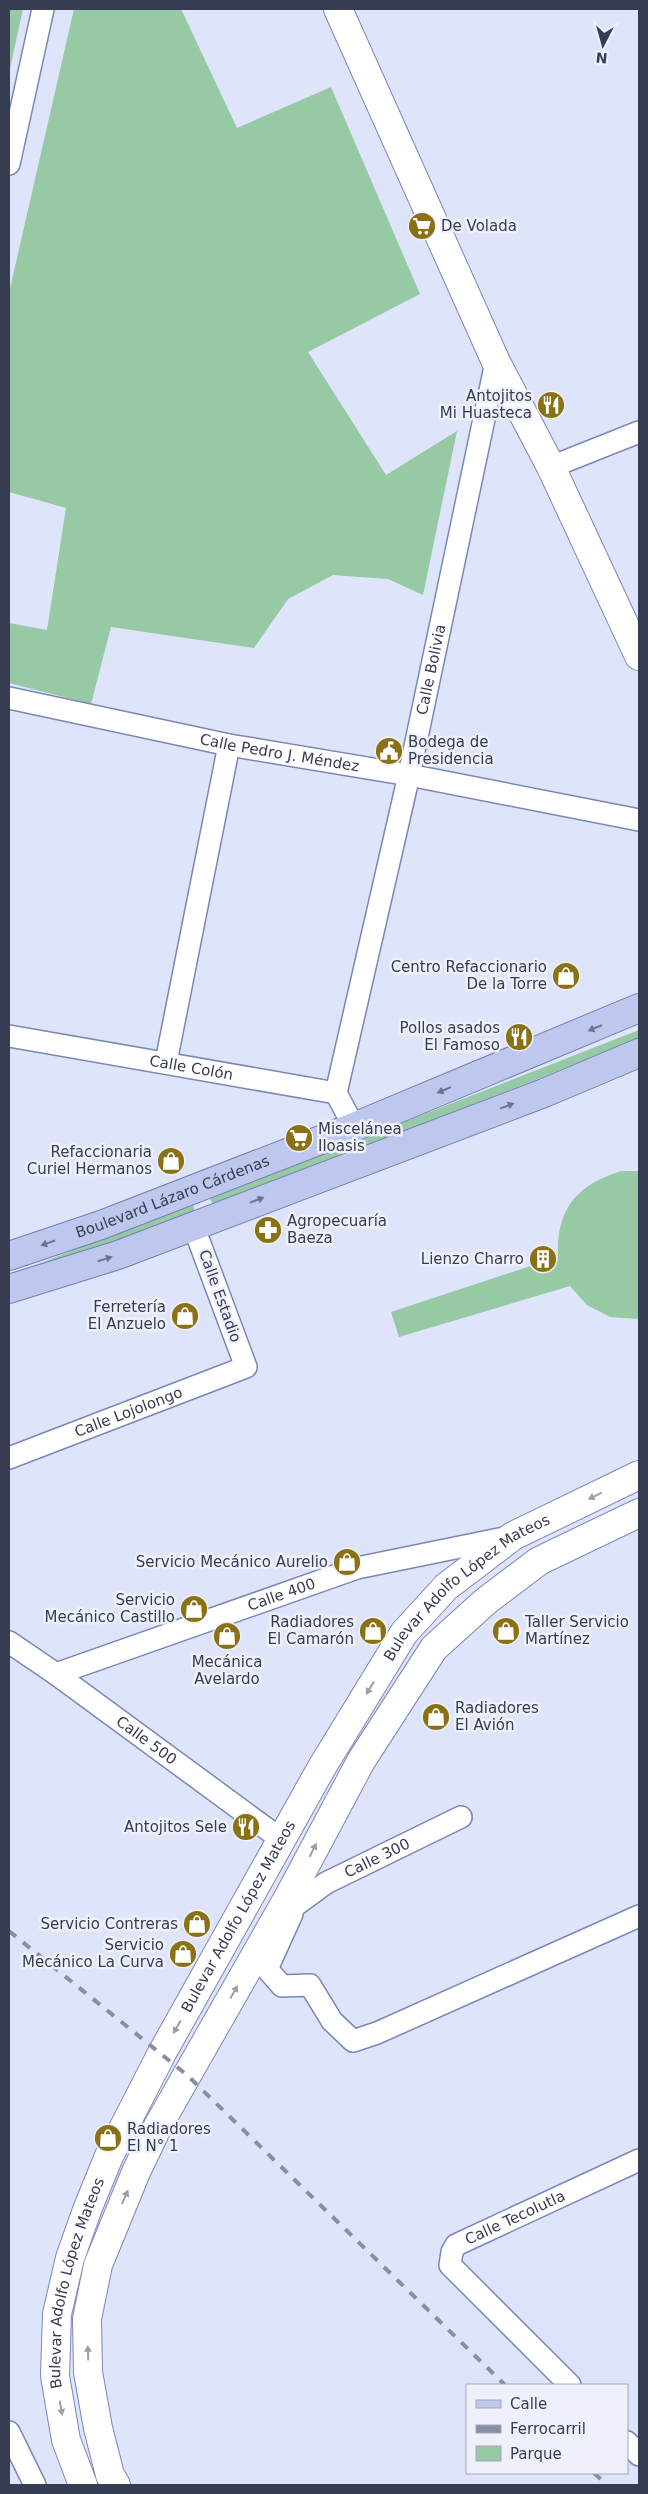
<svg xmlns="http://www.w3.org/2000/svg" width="648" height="2494" viewBox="0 0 648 2494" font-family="'DejaVu Sans',sans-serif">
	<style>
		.green { fill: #96c9a4 }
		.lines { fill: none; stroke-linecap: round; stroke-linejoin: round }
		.street-casing { stroke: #7a87b8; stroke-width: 24 }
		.secondary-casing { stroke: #7a87b8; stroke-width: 30 }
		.primary-casing { stroke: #727eaf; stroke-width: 30 }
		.street { stroke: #fff; stroke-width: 21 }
		.secondary { stroke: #fff; stroke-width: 28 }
		.primary { stroke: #bec7ee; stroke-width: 28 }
		.rail { stroke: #888ea3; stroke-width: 4; stroke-dasharray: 9 9; stroke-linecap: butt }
		.oneway { fill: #6c7490 }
		.oneway2 { fill: #9a9ea8 }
		.labels { text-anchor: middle; stroke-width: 5; stroke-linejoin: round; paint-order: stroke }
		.poi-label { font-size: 15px; fill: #363c51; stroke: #eef1fc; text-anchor: end }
		.street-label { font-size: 15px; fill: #363c51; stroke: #eef1fc }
	</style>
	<rect width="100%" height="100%" fill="#dee4fa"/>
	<path class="green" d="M9,9h14l-14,64z
		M74,9h107l56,119 94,-41 89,207 -112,58 78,123 71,-44 -34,164 -35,-16 -55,-4 -45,24 -34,49 -143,-21 -20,77 -82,-21v-60l38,7 19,-122 -57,-16v-199z
		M639,1030v9l-425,168 -4,-9z
		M622,1171h17v148l-29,-2 -23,-12 -17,-19 -171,51 -8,-25 167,-55c-2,-48 19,-73 64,-86z
		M192,1202l3,9 -157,61 -29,4z"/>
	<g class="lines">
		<defs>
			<g id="street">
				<path d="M9,164l34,-155"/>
				<path d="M551,467l88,-35"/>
				<path id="s1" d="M9,698l220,47 180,30 230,45"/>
				<path id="s2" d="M9,1036l327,57"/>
				<path d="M166,1062l63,-317"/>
				<path id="s3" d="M336,1093l73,-318 87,-413"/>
				<path d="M336,1093l18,34"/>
				<path id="s4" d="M9,1458l237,-91 -53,-142"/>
				<path id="s5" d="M9,1642l47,32 226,166"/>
				<path id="s6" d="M56,1674l301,-106 152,-31"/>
				<path id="s7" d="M296,1905l30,-22 135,-66"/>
				<path d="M292,1914l-25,55 15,17 28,-1 22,36 21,20 24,-8 262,-117"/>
				<path id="s8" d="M570,2385l-120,-120 2,-13 4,-7 183,-85"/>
				<path d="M9,2432l26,53"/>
				<path d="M627,2442l12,13"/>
			</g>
			<g id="secondary">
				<path d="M338,9l158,353 55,105 88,189"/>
				<path id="s9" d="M83,2485l-17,-45 -11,-64 2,-62 13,-56 17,-48 22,-54 53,-103 160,-286 82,-134 42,-46 67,-51 126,-61"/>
				<path d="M116,2485l-6,-10 -12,-47 -10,-56 -1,-53 11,-54 38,-93 22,-46 130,-228 73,-137 73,-113 52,-47 53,-40 100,-48"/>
			</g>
			<g id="primary">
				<path id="s10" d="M9,1256l92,-31 253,-98 285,-119"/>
				<path d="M9,1289l109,-34 426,-162 95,-40"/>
			</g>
		</defs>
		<use href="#street" class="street-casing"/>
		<use href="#secondary" class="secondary-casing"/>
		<use href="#primary" class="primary-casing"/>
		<use href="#street" class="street"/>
		<use href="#secondary" class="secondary"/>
		<use href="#primary" class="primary"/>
		<path class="rail" d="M9,1931l178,144 318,310
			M594,2473l13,12"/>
	</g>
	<defs><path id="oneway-solid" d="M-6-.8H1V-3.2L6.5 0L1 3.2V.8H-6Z" transform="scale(1.25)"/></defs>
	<g class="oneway">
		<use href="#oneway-solid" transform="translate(595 1028) rotate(157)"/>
		<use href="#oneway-solid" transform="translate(444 1090) rotate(157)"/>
		<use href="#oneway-solid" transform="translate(507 1106) rotate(-21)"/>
		<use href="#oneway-solid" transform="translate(257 1200) rotate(-21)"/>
		<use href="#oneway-solid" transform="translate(48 1243) rotate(161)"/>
		<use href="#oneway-solid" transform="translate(105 1259) rotate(-17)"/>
	</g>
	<g class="oneway2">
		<use href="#oneway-solid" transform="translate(595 1496) rotate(154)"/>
		<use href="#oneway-solid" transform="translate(370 1688) rotate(122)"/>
		<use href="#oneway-solid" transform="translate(313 1850) rotate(-63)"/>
		<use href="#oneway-solid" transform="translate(234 1992) rotate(-60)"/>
		<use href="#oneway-solid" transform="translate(177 2027) rotate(120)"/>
		<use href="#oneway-solid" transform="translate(125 2197) rotate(-66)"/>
		<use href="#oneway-solid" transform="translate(88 2353) rotate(-92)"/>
		<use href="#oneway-solid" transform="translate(61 2408) rotate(80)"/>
	</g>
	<defs>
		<symbol id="supermarket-disc" viewBox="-11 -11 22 22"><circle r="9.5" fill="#8a7214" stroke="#eef1fc"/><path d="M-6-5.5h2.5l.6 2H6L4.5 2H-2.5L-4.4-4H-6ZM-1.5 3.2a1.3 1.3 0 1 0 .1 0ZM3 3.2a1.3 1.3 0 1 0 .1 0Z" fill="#fff"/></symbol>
		<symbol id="restaurant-disc" viewBox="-11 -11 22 22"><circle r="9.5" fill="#8a7214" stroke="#eef1fc"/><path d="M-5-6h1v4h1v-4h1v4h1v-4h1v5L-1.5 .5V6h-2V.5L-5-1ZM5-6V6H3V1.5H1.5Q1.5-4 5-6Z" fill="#fff"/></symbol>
		<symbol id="civic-disc" viewBox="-11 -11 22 22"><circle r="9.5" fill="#8a7214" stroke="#eef1fc"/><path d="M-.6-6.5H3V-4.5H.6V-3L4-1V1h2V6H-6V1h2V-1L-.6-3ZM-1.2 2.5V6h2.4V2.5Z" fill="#fff"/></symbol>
		<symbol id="shop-disc" viewBox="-11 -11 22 22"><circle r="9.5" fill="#8a7214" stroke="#eef1fc"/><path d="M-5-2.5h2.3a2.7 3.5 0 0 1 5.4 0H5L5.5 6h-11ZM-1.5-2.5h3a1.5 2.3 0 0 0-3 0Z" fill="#fff"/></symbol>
		<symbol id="pharmacy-disc" viewBox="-11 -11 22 22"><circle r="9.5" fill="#8a7214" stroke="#eef1fc"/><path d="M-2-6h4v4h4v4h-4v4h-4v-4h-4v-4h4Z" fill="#fff"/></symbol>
		<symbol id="building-disc" viewBox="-11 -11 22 22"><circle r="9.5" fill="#8a7214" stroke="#eef1fc"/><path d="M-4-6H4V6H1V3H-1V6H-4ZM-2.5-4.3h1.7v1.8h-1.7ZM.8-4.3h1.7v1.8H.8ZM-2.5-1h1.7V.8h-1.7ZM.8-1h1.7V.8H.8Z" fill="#fff"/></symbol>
	</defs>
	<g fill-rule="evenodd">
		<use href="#supermarket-disc" x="406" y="210" width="32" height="32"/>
		<use href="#restaurant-disc" x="535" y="389" width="32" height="32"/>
		<use href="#civic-disc" x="373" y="735" width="32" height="32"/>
		<use href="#shop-disc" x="550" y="960" width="32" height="32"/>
		<use href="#restaurant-disc" x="503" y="1021" width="32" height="32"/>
		<use href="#supermarket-disc" x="283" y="1122" width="32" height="32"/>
		<use href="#shop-disc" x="155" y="1145" width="32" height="32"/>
		<use href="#pharmacy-disc" x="252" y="1214" width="32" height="32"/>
		<use href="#building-disc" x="527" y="1243" width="32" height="32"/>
		<use href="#shop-disc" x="169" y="1300" width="32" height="32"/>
		<use href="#shop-disc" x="331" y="1546" width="32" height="32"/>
		<use href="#shop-disc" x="178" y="1593" width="32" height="32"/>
		<use href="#shop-disc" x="357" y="1615" width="32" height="32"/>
		<use href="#shop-disc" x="490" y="1615" width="32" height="32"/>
		<use href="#shop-disc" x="211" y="1620" width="32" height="32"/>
		<use href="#shop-disc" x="420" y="1701" width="32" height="32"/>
		<use href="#restaurant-disc" x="230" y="1811" width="32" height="32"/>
		<use href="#shop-disc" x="181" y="1908" width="32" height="32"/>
		<use href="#shop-disc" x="167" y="1938" width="32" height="32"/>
		<use href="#shop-disc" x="92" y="2122" width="32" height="32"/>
	</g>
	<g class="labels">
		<g class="poi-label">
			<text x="441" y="231" text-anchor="start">De Volada</text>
			<text x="532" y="401">Antojitos<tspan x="532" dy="17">Mi Huasteca</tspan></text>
			<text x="408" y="747" text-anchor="start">Bodega de<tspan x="408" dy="17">Presidencia</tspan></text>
			<text x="547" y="972">Centro Refaccionario<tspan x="547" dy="17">De la Torre</tspan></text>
			<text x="500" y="1033">Pollos asados<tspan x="500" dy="17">El Famoso</tspan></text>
			<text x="318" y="1134" text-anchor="start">Miscelánea<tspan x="318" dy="17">Iloasis</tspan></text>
			<text x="152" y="1157">Refaccionaria<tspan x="152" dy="17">Curiel Hermanos</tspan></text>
			<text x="287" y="1226" text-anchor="start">Agropecuaría<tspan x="287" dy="17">Baeza</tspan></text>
			<text x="524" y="1264">Lienzo Charro</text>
			<text x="166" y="1312">Ferretería<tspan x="166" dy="17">El Anzuelo</tspan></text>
			<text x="328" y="1567">Servicio Mecánico Aurelio</text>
			<text x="175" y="1605">Servicio<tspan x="175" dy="17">Mecánico Castillo</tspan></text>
			<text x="354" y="1627">Radiadores<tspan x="354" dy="17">El Camarón</tspan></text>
			<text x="525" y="1627" text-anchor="start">Taller Servicio<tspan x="525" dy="17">Martínez</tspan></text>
			<text x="227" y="1667" text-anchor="middle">Mecánica<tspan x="227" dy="17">Avelardo</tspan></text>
			<text x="455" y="1713" text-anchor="start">Radiadores<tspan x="455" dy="17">El Avión</tspan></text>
			<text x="227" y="1832">Antojitos Sele</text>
			<text x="178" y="1929">Servicio Contreras</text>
			<text x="164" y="1950">Servicio<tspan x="164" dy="17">Mecánico La Curva</tspan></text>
			<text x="127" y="2134" text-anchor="start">Radiadores<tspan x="127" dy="17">El N° 1</tspan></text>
		</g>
		<g class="street-label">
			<text dy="5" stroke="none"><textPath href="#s3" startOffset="434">Calle Bolivia</textPath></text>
			<text dy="5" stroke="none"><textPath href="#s1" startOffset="276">Calle Pedro J. Méndez</textPath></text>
			<text dy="5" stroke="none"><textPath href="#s2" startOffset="185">Calle Colón</textPath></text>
			<text dy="5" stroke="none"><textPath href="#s10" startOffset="174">Boulevard Lázaro Cárdenas</textPath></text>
			<text transform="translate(220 1296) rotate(70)" y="5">Calle Estadio</text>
			<text dy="5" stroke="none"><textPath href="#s4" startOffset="128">Calle Lojolongo</textPath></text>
			<text dy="5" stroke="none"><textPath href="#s9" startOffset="1020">Bulevar Adolfo López Mateos</textPath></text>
			<text dy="5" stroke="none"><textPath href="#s6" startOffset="239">Calle 400</textPath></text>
			<text dy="5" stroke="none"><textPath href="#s5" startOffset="169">Calle 500</textPath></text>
			<text dy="5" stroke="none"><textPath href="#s7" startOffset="94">Calle 300</textPath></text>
			<text dy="5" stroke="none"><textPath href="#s9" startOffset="614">Bulevar Adolfo López Mateos</textPath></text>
			<text dy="5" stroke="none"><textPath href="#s8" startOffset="256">Calle Tecolutla</textPath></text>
			<text dy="5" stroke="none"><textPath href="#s9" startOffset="209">Bulevar Adolfo López Mateos</textPath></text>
		</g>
	</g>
	<rect width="648" height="2494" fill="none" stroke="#363c51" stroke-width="20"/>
	<rect x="466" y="2384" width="162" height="90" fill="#eef1fc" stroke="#a4a9b8"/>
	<rect x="476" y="2400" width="25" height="8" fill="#bec7ee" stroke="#a4a9b8"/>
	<text x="510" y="2409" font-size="15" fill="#363c51">Calle</text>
	<rect x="476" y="2425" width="25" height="8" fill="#888ea3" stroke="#a4a9b8"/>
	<text x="510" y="2434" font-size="15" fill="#363c51">Ferrocarril</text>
	<rect x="476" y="2446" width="25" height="15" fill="#96c9a4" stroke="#a4a9b8"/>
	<text x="510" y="2459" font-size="15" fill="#363c51">Parque</text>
	<g transform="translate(603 45) rotate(186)" stroke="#eef1fc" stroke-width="4" paint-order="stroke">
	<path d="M0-4L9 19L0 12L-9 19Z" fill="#363c51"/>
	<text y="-8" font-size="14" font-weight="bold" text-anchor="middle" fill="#363c51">N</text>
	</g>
</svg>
